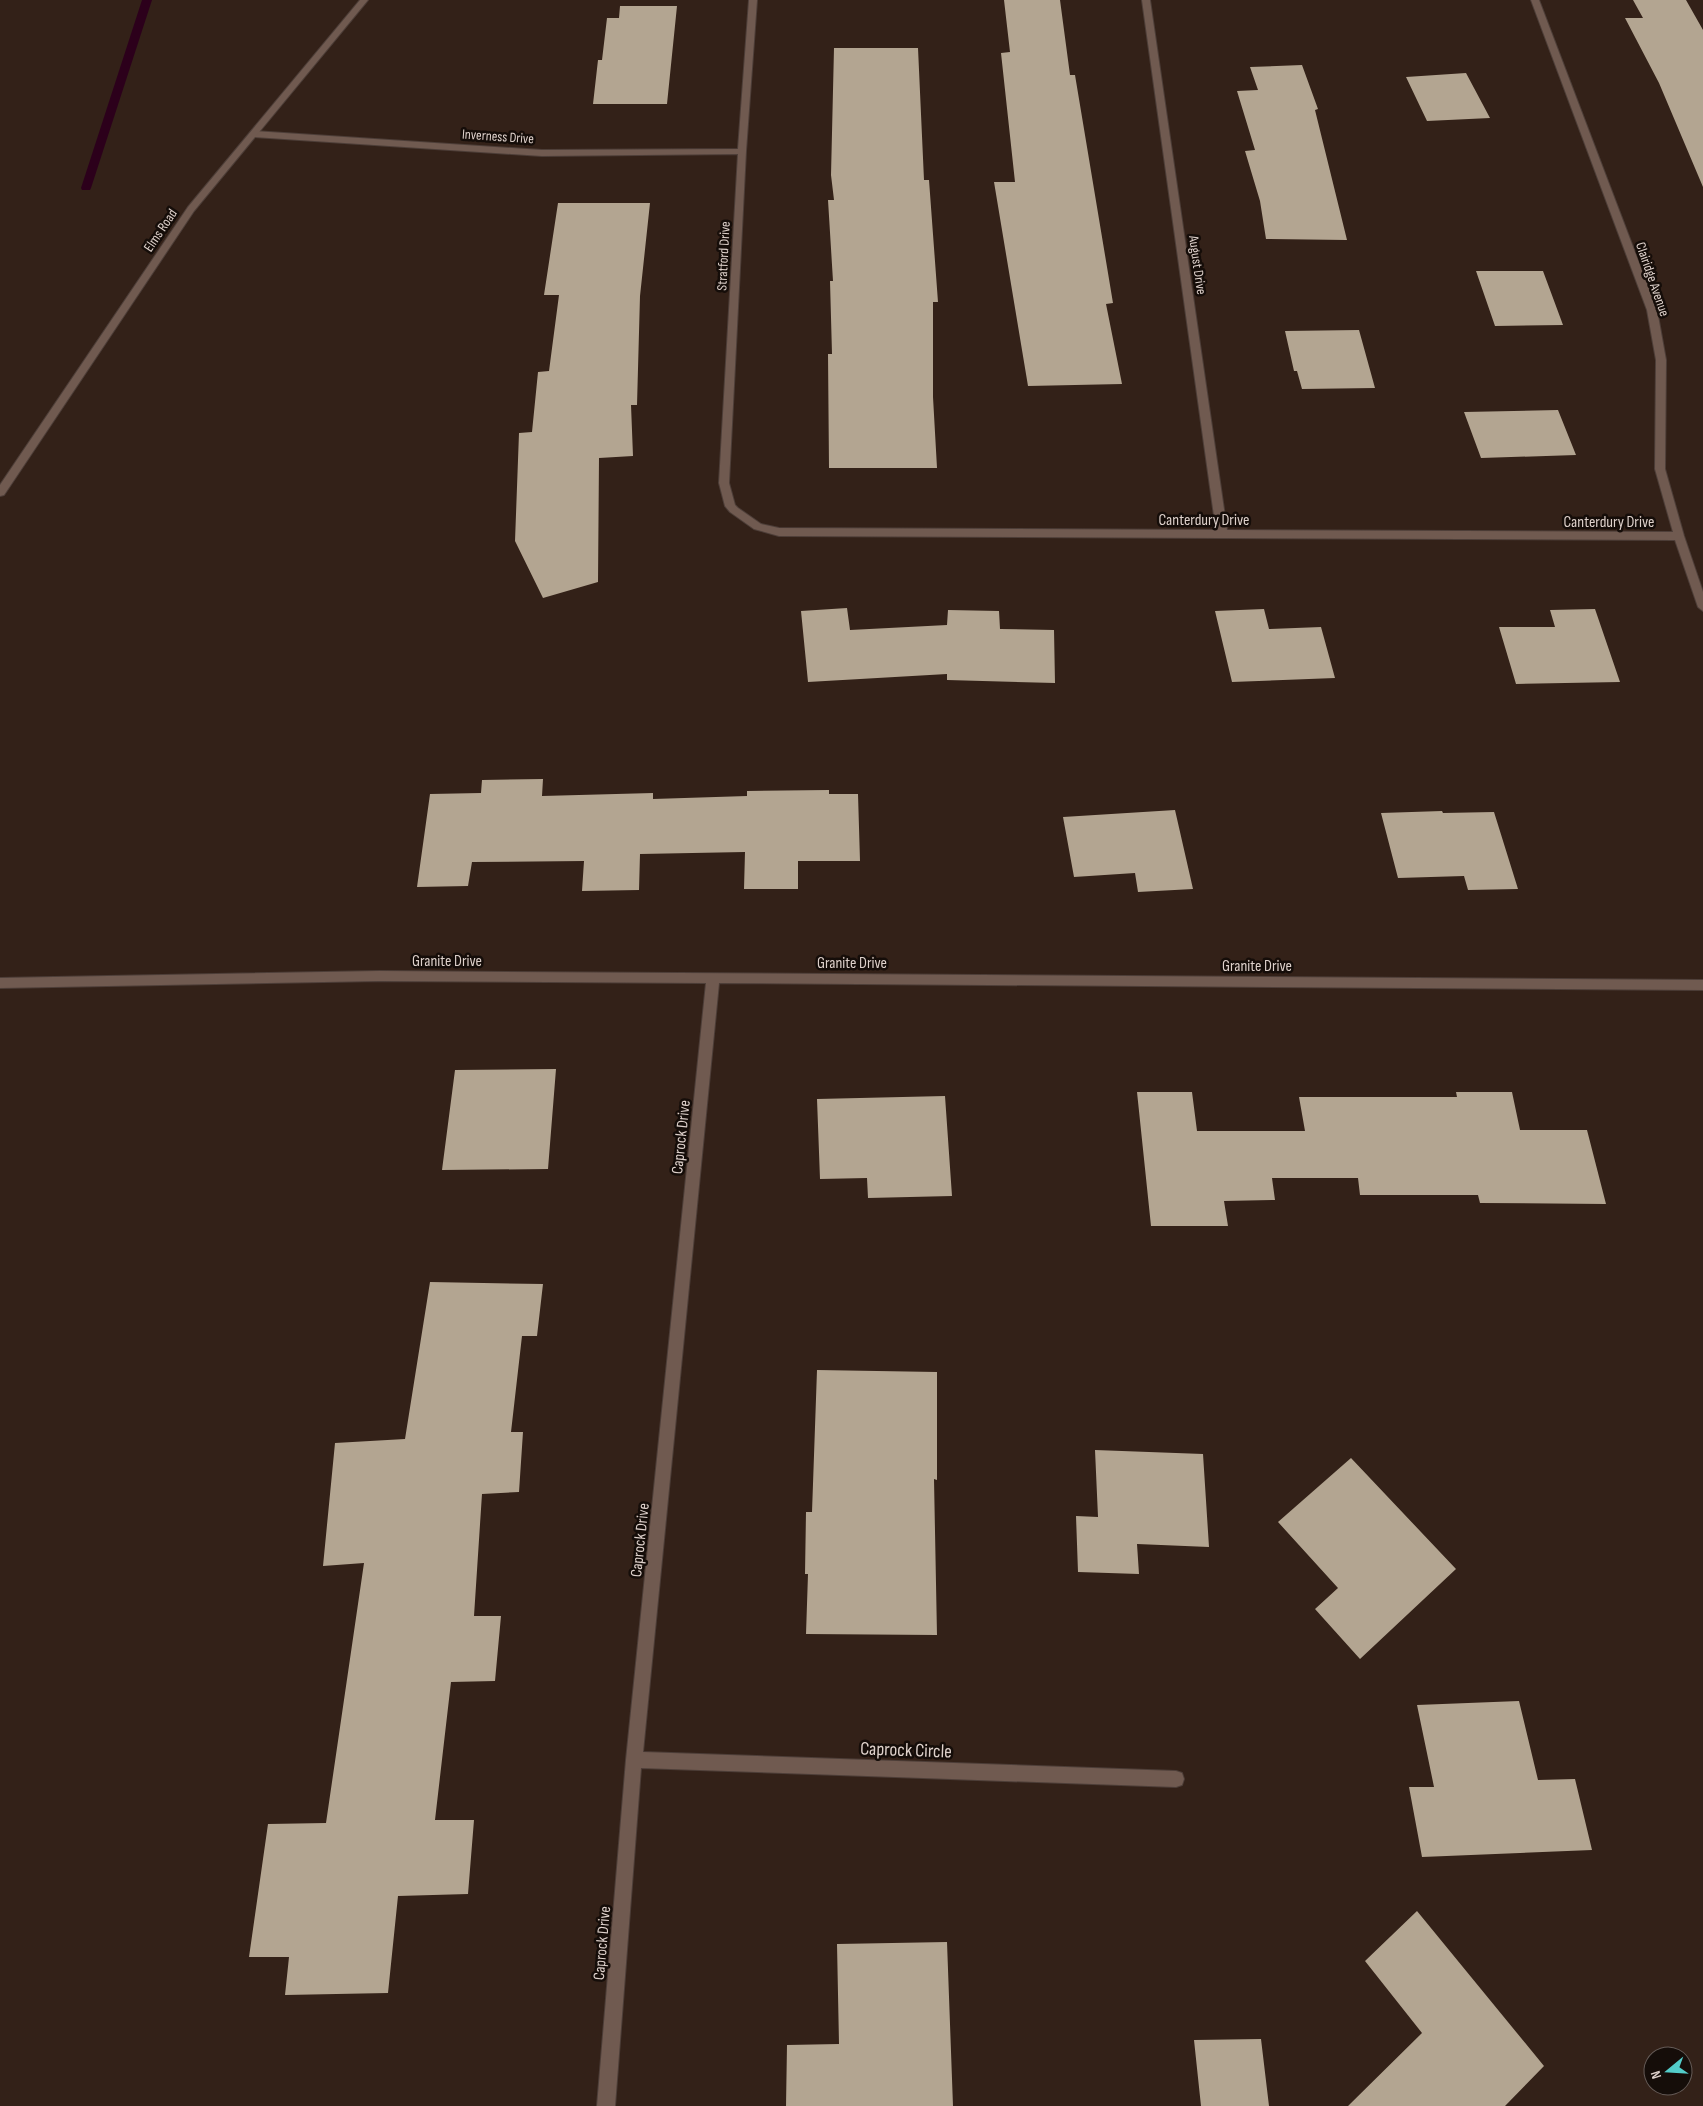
<svg xmlns="http://www.w3.org/2000/svg" width="1703" height="2106" viewBox="0 0 1703 2106" font-family="'Sofia Sans Condensed',sans-serif">
	<style>
		.lines { fill: none; stroke-linecap: round; stroke-linejoin: round }
		.stream { fill: #2c001b; fill-rule: evenodd }
		.building { fill: #b3a591 }
		.minor-casing { stroke: #4d3e38; stroke-width: 2 }
		.secondary-casing { stroke: #4d3e38; stroke-width: 2 }
		.minor { fill: #705a50; fill-rule: evenodd }
		.secondary { fill: #705a50; fill-rule: evenodd }
		.labels { text-anchor: middle; stroke-width: 5; stroke-linejoin: round; paint-order: stroke }
		.far-street-label { font-size: 14px; fill: #ded1cb; stroke: #150d09 }
		.street-label { font-size: 16px; fill: #ded1cb; stroke: #150d09 }
		.near-street-label { font-size: 19px; fill: #ded1cb; stroke: #150d09 }
	</style>
	<rect width="100%" height="100%" fill="#332118"/>
	<g class="lines">
		<path class="stream" d="M142,0h10l-61,188 -1,2h-8l-1,-2z"/>
	</g>
	<path class="building" d="M1004,0h56l10,75h5l38,228 -7,1 16,80 -94,2 -34,-204h21l-14,-129 9,-1z
		M1633,0h53l17,30v157l-44,-104 -34,-65h18z
		M620,6h57l-10,98h-74l5,-44h4l5,-42h12z
		M834,48h84l6,132h5l9,122h-5v95l4,71h-108l-1,-114h4l-2,-73h3l-5,-81h6l-3,-25z
		M1302,65l16,44 -3,1 32,130 -81,-1 -6,-38 -15,-50 10,-1 -18,-59 21,-1 -8,-23z
		M1466,73l24,45 -63,3 -21,-44z
		M558,203h92l-10,93 -3,109h-6l2,51 -34,2 -1,124 -55,16 -28,-57 4,-108 13,-1 6,-60 11,-1 10,-76h-15z
		M1476,271h67l20,54 -68,1z
		M1359,330l16,58 -73,1 -5,-18h-3l-9,-40z
		M1558,410l18,45 -95,3 -17,-46z
		M847,608l3,22 97,-5 1,-15 51,1 1,18 54,1 1,53 -108,-3v-6l-139,8 -7,-71z
		M1264,609l5,20 52,-2 14,51 -103,4 -17,-71z
		M1595,609l25,73 -104,2 -17,-57h56l-5,-17z
		M543,779l-1,17 111,-3v6l94,-3v-5l82,-1v4h29l2,67h-62v28h-54l1,-37 -105,2 -1,36 -57,1 2,-30 -112,1 -4,24 -51,1 13,-93 51,-1 1,-13z
		M1175,810l18,79 -55,3 -3,-19 -61,4 -11,-60z
		M1442,811l1,2 51,-1 24,77 -50,1 -4,-14 -66,2 -17,-65z
		M556,1069l-8,100 -106,1 13,-100z
		M1137,1092h55l5,39h108l-6,-34h158l-1,-5h56l8,38h67l19,74 -126,-1 -2,-8h-118l-2,-17h-86l3,22 -51,1 4,25h-77z
		M945,1096l7,100 -84,2 -1,-20 -47,1 -3,-80z
		M430,1282l113,2 -6,52h-15l-11,96h12l-4,60 -37,2 -8,122h27l-6,65 -44,1 -16,138h39l-6,74 -70,2 -10,97 -103,2 4,-38h-40l19,-133 58,-1 38,-260 -41,3 12,-123 70,-4z
		M817,1370l120,2v108l-3,-1 3,156 -131,-1 2,-60h-3l1,-62h6z
		M1095,1450l108,4 6,93 -72,-3 2,30 -61,-2 -2,-56 22,1z
		M1351,1458l105,111 -96,90 -45,-50 23,-21 -60,-66z
		M1519,1701l19,79 37,-1 17,71 -170,7 -13,-70h25l-17,-82z
		M1417,1911l127,155 -39,40h-157l74,-73 -57,-72z
		M947,1942l6,164h-167l1,-61 52,-1 -2,-100z
		M1261,2039l8,67h-68l-7,-66z"/>
	<g class="lines">
		<defs>
			<path id="minor" d="M749,0h8l-11,151 -17,332 6,22 3,3 23,16 18,4 437,2 -74,-530h8l77,530 446,2 -18,-63 1,-109 -9,-50 -116,-310h8l118,310 9,50 -1,109 19,67 19,56v19l-5,-4 -23,-67 -896,-4 -25,-7 -24,-17 -5,-6 -6,-23 19,-329 -196,2 -289,-19 -4,-3 4,-3 289,19 196,-1z
				M379,971l1324,9v10l-984,-7 -76,769 533,19 6,2 2,6 -2,6 -6,2 -535,-19 -26,338h-18l29,-346 80,-777 -327,-2 -379,7v-10z"/>
			<path id="secondary" d="M360,0h8l-174,211 -190,284 -4,1v-11l188,-278z"/>
		</defs>
		<use href="#minor" class="minor-casing"/>
		<use href="#secondary" class="secondary-casing"/>
		<use href="#minor" class="minor"/>
		<use href="#secondary" class="secondary"/>
	</g>
	<g class="labels">
		<g class="far-street-label">
			<text transform="translate(498 136) rotate(4)" y="5">Inverness Drive</text>
			<text transform="translate(160 230) rotate(-56)" y="5">Elms Road</text>
			<text transform="translate(723 256) rotate(-87)" y="5">Stratford Drive</text>
			<text transform="translate(1198 265) rotate(82)" y="5">August Drive</text>
			<text transform="translate(1653 279) rotate(71)" y="5">Clairidge Avenue</text>
		</g>
		<g class="street-label">
			<text x="1204" y="525">Canterdury Drive</text>
			<text x="1609" y="527">Canterdury Drive</text>
			<text x="447" y="966">Granite Drive</text>
			<text x="852" y="968">Granite Drive</text>
			<text x="1257" y="971">Granite Drive</text>
			<text transform="translate(680 1137) rotate(-84)" y="6">Caprock Drive</text>
			<text transform="translate(639 1540) rotate(-84)" y="6">Caprock Drive</text>
			<text transform="translate(601 1943) rotate(-85)" y="6">Caprock Drive</text>
		</g>
		<g class="near-street-label">
			<text transform="translate(906 1749) rotate(2)" y="7">Caprock Circle</text>
		</g>
	</g>
	<g transform="translate(1668 2071) rotate(252)"><circle r="24" fill="#150d09" stroke="#655b57"/>
	<path d="M0-4L9 19L0 12L-9 19Z" fill="#53cdca"/>
	<text y="-8" font-size="14" font-weight="bold" text-anchor="middle" fill="#ded1cb">N</text>
	</g>
</svg>
